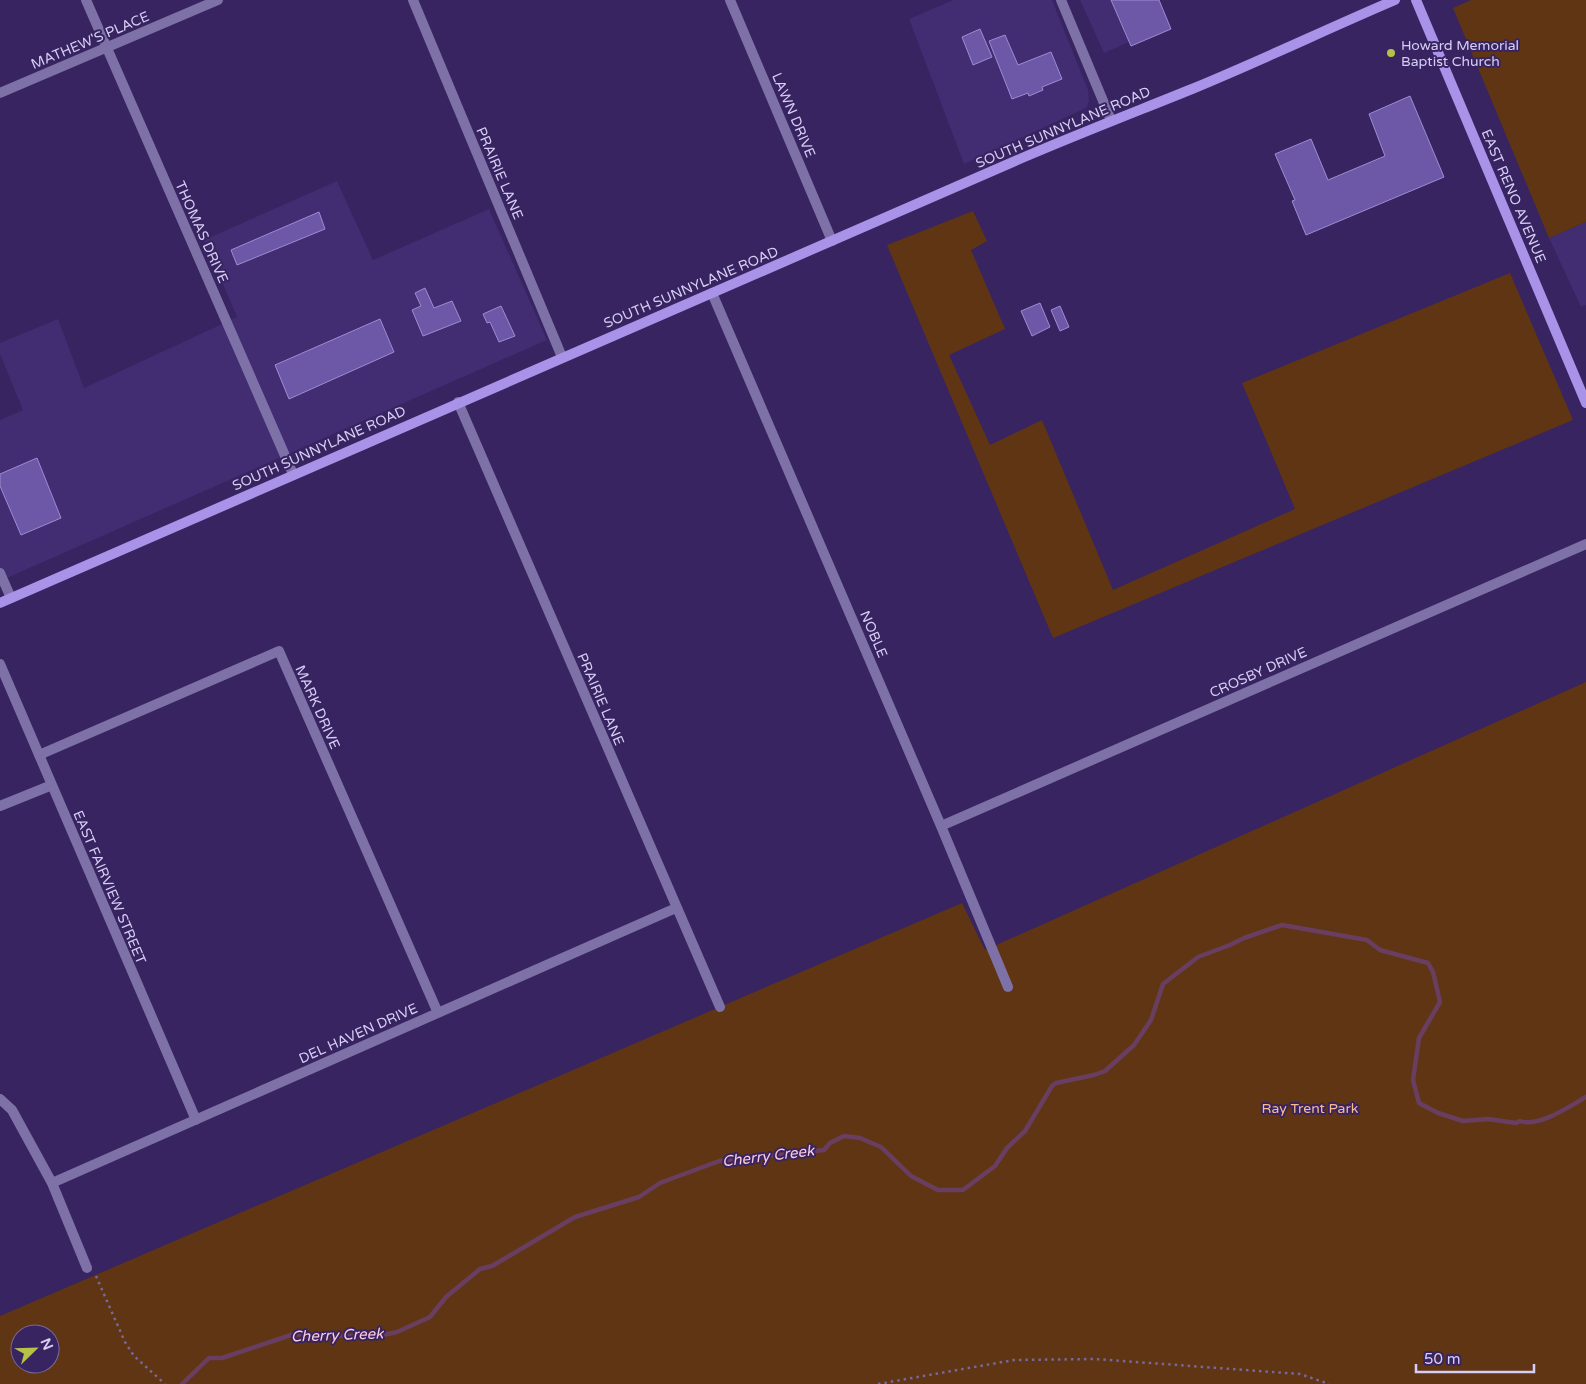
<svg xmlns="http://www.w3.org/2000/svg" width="1586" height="1384" viewBox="0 0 1586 1384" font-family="'Varela Round',sans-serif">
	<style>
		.built { fill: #422c72 }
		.green { fill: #603514; fill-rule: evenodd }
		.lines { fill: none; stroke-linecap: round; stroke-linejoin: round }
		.stream { stroke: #6a3e60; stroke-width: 4.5 }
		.building { fill: #6d58a7; stroke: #9d8cd3 }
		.path { stroke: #77689c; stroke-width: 2.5; stroke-dasharray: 2.5 4; stroke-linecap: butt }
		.minor { stroke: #7e71a7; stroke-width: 10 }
		.secondary { stroke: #a893e9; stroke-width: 10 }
		.poi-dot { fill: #b6c148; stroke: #372461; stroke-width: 2 }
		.labels { text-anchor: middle; stroke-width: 4; stroke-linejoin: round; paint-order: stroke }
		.street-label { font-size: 14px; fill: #d6cef4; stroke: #372461 }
		.poi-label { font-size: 14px; fill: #d6cef4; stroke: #372461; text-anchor: start }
		.park-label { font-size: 14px; fill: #f9ba91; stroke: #372461 }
		.water-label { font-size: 15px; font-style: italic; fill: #fdcbdd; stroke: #372461 }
	</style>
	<rect width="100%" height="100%" fill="#372461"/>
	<path class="built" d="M953,0h99l36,90 1,11 -3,7 -122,56 -55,-145z
		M1080,0h31l18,42 -25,11z
		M337,181l36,79 116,-51 58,131 -547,241v-161l23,-10 -23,-56v-11l58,-24 26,69 153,-71 -33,-77z
		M1586,222v83l-5,2 -32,-69z"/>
	<path class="green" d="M1471,0h115v222l-37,16 -96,-230z
		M973,211l14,30 -16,9 34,79 -56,26 41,90 52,-25 71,170 182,-81 -53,-126 268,-110 63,147 -520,218 -166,-393z
		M1586,682v702h-1586v-68l962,-413 23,47zM20,1334h30v30h-30z"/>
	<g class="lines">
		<path class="stream" d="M182,1384l27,-26h13l72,-24 79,3 24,-5 33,-15 16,-20 34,-28 12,-3 83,-49 64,-20 21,-14 59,-22 105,-11 6,-7 14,-7 16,2 21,9 30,29 27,14h25l32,-24 12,-18 18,-17 27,-45 4,-3 38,-8 11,-4 29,-26 17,-25 12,-36 35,-27 32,-12 14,-7 38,-13 85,15 13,10 48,13 5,9 7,30 -21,36 -6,42 6,23 19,10 25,8 25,-2 28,4 4,-2c18,7 50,-15 66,-24"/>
	</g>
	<path class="building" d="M1111,0h48l12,29 -40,17z
		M980,29l12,28 -19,8 -11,-28z
		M1005,35l13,30 33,-13 11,27 -20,8 1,3 -14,6 -1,-3 -16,6 -23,-58z
		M1410,96l34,81 -138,58 -14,-34 3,-1 -20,-46 36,-15 17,41 57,-24 -16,-42z
		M319,212l6,17 -88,36 -6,-15z
		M425,288l9,20 18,-7 9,20 -38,15 -11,-26 9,-4 -6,-13z
		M1040,303l10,24 -18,9 -11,-25z
		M501,306l14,30 -16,6 -9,-20 -3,1 -4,-9z
		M1060,306l9,21 -9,4 -9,-21z
		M380,319l14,33 -105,47 -14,-34z
		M37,458l24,60 -40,17 -21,-49v-12z"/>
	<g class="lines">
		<path class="path" d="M96,1276l29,66 9,14 31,28
			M878,1384l136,-24 81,-1 205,15 29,10"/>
		<path class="minor" d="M86,0l207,474
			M413,0l149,357
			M730,0l102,241
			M1061,0l50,120
			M0,93l218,-93
			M712,293l229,533 67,161
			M458,402l262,605
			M0,573l11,25
			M0,664l196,456
			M39,755l240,-104 159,362
			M0,806l52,-21
			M941,826l645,-282
			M0,1099l12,11 40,73 35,85
			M52,1183l624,-275"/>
		<path class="secondary" d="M1416,0l170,403
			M0,603c340,-149 681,-297 1022,-445 56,-24 113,-46 170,-69 68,-28 135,-60 203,-89"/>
	</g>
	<circle class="poi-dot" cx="1391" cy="53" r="5"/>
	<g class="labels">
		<g class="street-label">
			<text transform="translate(90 40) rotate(-23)" y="5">MATHEW'S PLACE</text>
			<text transform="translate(794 115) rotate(67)" y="5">LAWN DRIVE</text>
			<text transform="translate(1063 127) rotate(-23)" y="5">SOUTH SUNNYLANE ROAD</text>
			<text transform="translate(500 173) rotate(67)" y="5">PRAIRIE LANE</text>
			<text transform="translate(1514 196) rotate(67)" y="5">EAST RENO AVENUE</text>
			<text transform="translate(202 232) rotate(66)" y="5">THOMAS DRIVE</text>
			<text transform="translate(691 287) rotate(-23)" y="5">SOUTH SUNNYLANE ROAD</text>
			<text transform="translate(319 448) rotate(-24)" y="5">SOUTH SUNNYLANE ROAD</text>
			<text transform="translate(874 634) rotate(67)" y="5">NOBLE</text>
			<text transform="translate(1258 672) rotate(-24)" y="5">CROSBY DRIVE</text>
			<text transform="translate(601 699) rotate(67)" y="5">PRAIRIE LANE</text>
			<text transform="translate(318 707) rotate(66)" y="5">MARK DRIVE</text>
			<text transform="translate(110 887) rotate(67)" y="5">EAST FAIRVIEW STREET</text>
			<text transform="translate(358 1033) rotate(-24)" y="5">DEL HAVEN DRIVE</text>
		</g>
		<g class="poi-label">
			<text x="1401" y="50">Howard Memorial<tspan x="1401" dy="16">Baptist Church</tspan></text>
		</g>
		<g class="park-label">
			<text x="1310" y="1113">Ray Trent Park</text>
		</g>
		<g class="water-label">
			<text transform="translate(768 1156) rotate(-7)" y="5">Cherry Creek</text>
			<text transform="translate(337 1335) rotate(-2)" y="5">Cherry Creek</text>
		</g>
	</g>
	<g transform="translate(35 1349) rotate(67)"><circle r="24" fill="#372461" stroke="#77689c"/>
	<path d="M0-4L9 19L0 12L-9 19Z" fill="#b6c148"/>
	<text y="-8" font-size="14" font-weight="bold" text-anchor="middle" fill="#d6cef4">N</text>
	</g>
	<path d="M1416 1364v8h118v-8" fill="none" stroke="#d6cef4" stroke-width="2.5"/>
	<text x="1424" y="1364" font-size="15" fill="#d6cef4" stroke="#372461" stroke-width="4" paint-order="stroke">50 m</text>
</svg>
